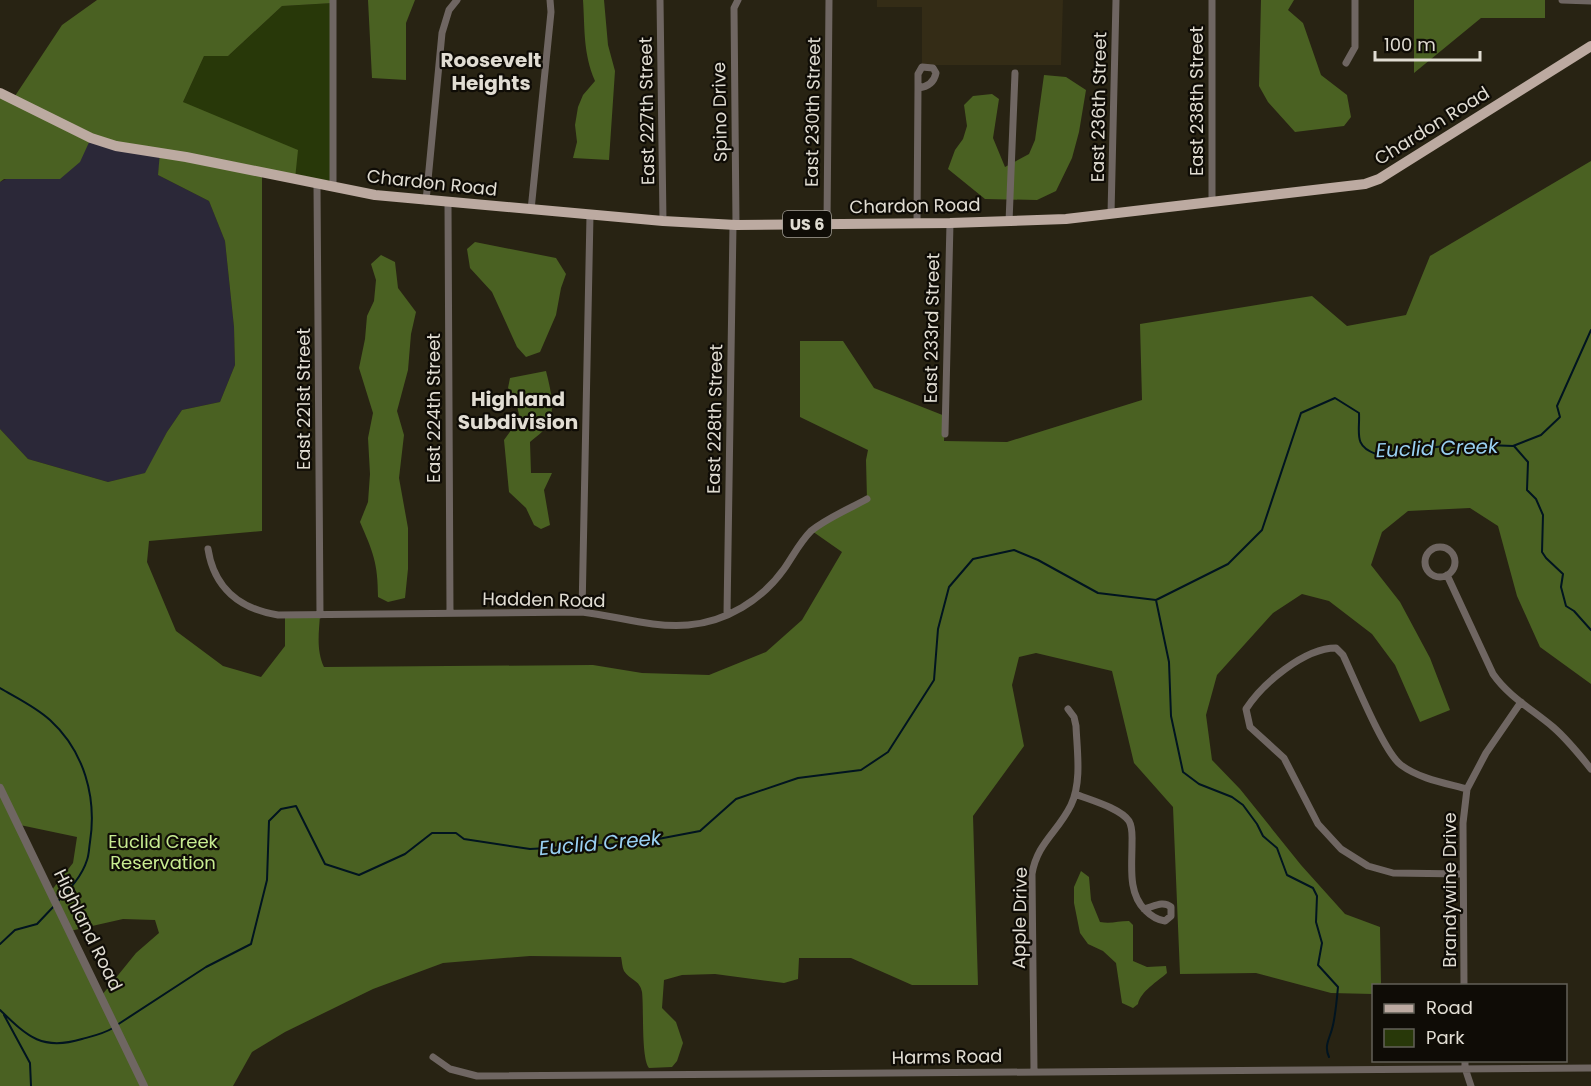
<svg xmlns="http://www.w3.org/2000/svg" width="1591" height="1086" viewBox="0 0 1591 1086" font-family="Poppins,sans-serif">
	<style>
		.commercial { fill: #2b2838 }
		.built { fill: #342c16 }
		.green { fill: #283809 }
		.forest { fill: #4a6122; fill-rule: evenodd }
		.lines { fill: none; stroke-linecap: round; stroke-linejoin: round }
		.stream { stroke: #011420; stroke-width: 2 }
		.minor { stroke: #6f6662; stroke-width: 7 }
		.tertiary { stroke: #6f6662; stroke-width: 8 }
		.primary { stroke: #bcaaa1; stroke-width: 10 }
		.labels { text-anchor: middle; stroke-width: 4.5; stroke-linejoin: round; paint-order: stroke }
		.shield { fill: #0f0c06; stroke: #a29e96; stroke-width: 1.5 }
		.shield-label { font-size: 16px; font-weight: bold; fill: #e1ddd3 }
		.street-label { font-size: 18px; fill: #e1ddd3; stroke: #0f0c06 }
		.park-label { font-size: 18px; fill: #c8ec91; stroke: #0f0c06 }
		.neighbourhood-label { font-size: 20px; font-weight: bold; fill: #e1ddd3; stroke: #0f0c06 }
		.water-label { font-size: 20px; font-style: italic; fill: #99d0f2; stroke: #0f0c06 }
	</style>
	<rect width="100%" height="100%" fill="#282313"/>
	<path class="commercial" d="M91,138l70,14 -3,23 51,26 16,40 9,86 1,38 -15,37 -38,8 -15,22 -21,41 -38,9 -80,-23 -28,-30v-247z"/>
	<path class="built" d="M877,0h186l-2,65h-139v-58h-45z"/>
	<path class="green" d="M333,3v184l-38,-8 -112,-77 21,-46h24l54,-50z"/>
	<path class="forest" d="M97,0h236v3l-51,3 -54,50h-24l-21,46 115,48 -3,29 -33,-6v358l-113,10 -2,21 29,69 47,35 38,11 24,-31v-31h35c-1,17 -4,35 4,52l269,-2 49,8 67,2 57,-23 36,-32 40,-68 -30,-21 55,-32 -1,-39 2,-10 -68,-33v-76h43l31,47 71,28 -1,25 63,1 135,-42 -2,-76 172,-28 35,30 59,-11 24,-59 161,-95v523l-51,-37 -23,-51 -19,-70 -28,-18 -62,3 -26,21 -11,33 29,37 30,56 20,52 -30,12 -25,-57 -23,-31 -43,-33 -27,-7 -29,19 -56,62 -11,40 6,45 28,29 61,76 44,49 35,13 1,58 -7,1 -1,8 -42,-1 -75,-20 -76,1 -7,-167 -39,-44 -22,-92 -76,-18 -17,4 -7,28 12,61 -51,70 5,169h-66l-61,-27h-52l-1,21 -14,4 -69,-9 -33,1 -18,5 -2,28 14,14 7,21 -6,18 -5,6 -23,1c-8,-10 -5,-59 -7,-76 -2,-12 -12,-12 -18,-21 -2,-4 -2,-10 -3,-14l-91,-1 -87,7 -70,26 -88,43 -33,20 -19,34h-233v-657l28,30 80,23 37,-9 22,-41 15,-22 38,-8 15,-37 -1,-38 -9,-86 -16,-40 -51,-26 2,-23 -69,-14 -11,24 -20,17h-56l-4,3v-89l13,6 49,-74zM20,825l57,12 -4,26 -22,28zM123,919l32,1 4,13 -23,20 -34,42 -32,-64z
		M368,0h47l-9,23v57l-34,-2z
		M583,0h21l4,45 7,26 -6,89 -36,-2 4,-16 -2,-17 3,-18 5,-12 12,-14c-12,-28 -10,-51 -12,-81z
		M1261,0h33l-6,10 15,13 18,52 26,20 4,22 -7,9 -49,6 -27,-30 -9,-16z
		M1414,0h131v18h-64l-67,55z
		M1044,75l22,2 20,13 -7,42 -7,26 -16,33 -19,9 -52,-1 -37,-30 7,-19 8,-11 4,-13 -3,-21 9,-9 19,-2 7,5 -6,39 12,29 24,-13 6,-14z
		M475,242l81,16 10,16 -5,14 -5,27 -16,37 -14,5 -9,-10 -25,-55 -22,-24 -3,-19z
		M381,255l14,7 3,26 18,24 -5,22 -3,36 -11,41 7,24 -5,43 9,50v41l-3,29 -17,4 -10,-5c0,-34 -5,-45 -18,-75l8,-20 2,-28 -2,-36 5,-25 -14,-45 6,-29 2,-23 7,-15 2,-21 -5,-16z
		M546,371c4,16 10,38 2,54 -4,6 -12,12 -18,17l1,31h21l-8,17 6,35 -9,4 -7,-4 -8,-17 -17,-16 -5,-52 16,-22 -6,-23 -6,-7 2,-10z
		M1081,871l8,6 2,23 9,22c11,2 18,-1 29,-1l4,4v36l14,6 19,-1 1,7c-10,9 -26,18 -29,31l-5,4 -11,-5 -6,-40 -13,-12 -15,-7 -8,-11 -6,-30v-16z"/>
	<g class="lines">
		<path class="stream" d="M1514,446l14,16 -1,28 9,9 7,16 -1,37 4,6 17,16 -2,13 5,19 8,5 17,19
			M1156,600l13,62 2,54 12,56 16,12 33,13 11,8 14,19 6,12 14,12 10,27 26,13 4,8 -1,26 6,21 -4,22 20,22c-1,11 -3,32 -6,42 -3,11 -8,17 -3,28
			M0,688c17,10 36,19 50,32 34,31 47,77 40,122 -1,6 -1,13 -3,18 -5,16 -17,29 -29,41
			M0,944l15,-14 22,-6 18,-19
			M0,1010c28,27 42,41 82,29 11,-3 21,-5 31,-11
			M4,1015l26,48 1,23
			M117,1025l89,-58 45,-23 16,-64 2,-59 12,-12 15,-3 29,58 34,11 46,-21 27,-21h24l8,6 66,10 107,-6 63,-12 36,-32 62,-21 63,-8 27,-18 46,-72 4,-51 11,-42 24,-28 41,-9 24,10 60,33 58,7 72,-36 34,-34 39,-117 34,-15 24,15c1,20 -6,33 17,41l86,-10 51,2 28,-11 19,-18 -3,-11 34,-76"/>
		<path class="minor" d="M333,0v187
			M660,0l3,221
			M1212,0v202
			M1562,0l29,1
			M1346,63l9,-16v-47
			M317,184l3,431
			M426,201l16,-168 7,-23 8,-10
			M448,203l2,410
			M531,210l20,-198 -1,-12
			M1111,214l5,-214
			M1009,222l6,-149
			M917,223l1,-135v-14l4,-7 11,1 3,5c-2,10 -9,14 -18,15
			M827,224l2,-224
			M736,225l-2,-217 4,-8
			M945,434l5,-211
			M1425 562a15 15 0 1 1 30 0a15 15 0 1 1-30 0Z
			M208,549c6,39 32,60 70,66l304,-3c35,4 70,16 106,13 38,-3 74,-25 96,-56 9,-13 16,-27 27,-38 16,-13 38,-22 56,-32
			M1447,575l46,99c15,22 40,36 60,53 14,12 26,27 38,42
			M582,612l8,-397
			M727,614l6,-389
			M1075,794c15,6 45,14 54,27 4,7 3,15 3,23 0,23 -4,49 13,66 6,6 12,10 20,11l6,-5v-9c-8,-7 -18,0 -27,2
			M1463,874l-70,-1 -25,-7 -27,-17 -23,-25 -34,-66 -34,-31 -4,-18c16,-25 58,-61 90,-61l7,7c11,23 41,98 58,110 19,14 44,18 66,24
			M1464,986l-1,-163 4,-34 19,-36 35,-51
			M433,1057l17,12 27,7 1114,-8
			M1465,1060v8l6,18
			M1034,1071l-2,-197c5,-31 26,-42 39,-69 11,-23 6,-55 5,-79l-2,-9 -6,-8"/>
		<path class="tertiary" d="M0,788l144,298"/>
		<path class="primary" d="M0,93l91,45 25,8 70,11 189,38 288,26 73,4 214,-2 116,-4 299,-35 14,-5 212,-133"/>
	</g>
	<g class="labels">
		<rect class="shield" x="783" y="211" width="48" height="26" rx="4.5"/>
		<g class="shield-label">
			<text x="807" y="230">US 6</text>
		</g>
		<g class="street-label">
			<text transform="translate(1197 101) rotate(-90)" y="6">East 238th Street</text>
			<text transform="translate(1099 107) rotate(-89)" y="6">East 236th Street</text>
			<text transform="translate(647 111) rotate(-91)" y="6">East 227th Street</text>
			<text transform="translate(720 112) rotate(-91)" y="6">Spino Drive</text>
			<text transform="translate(813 112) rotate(-89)" y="6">East 230th Street</text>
			<text transform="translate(1432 126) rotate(-32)" y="6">Chardon Road</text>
			<text transform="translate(432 183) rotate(6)" y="6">Chardon Road</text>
			<text transform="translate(915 206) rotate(-1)" y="6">Chardon Road</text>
			<text transform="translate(932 328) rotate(-89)" y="6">East 233rd Street</text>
			<text transform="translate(304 399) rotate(-90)" y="6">East 221st Street</text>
			<text transform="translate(434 408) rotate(-90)" y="6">East 224th Street</text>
			<text transform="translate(715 419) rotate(-89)" y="6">East 228th Street</text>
			<text transform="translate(544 600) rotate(1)" y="6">Hadden Road</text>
			<text transform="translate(1450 890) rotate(-90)" y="6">Brandywine Drive</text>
			<text transform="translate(1020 918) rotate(-89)" y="6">Apple Drive</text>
			<text transform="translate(88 930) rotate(64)" y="6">Highland Road</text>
			<text transform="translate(947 1057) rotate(-1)" y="6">Harms Road</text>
		</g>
		<g class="park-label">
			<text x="163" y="848">Euclid Creek<tspan x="163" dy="21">Reservation</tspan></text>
		</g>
		<g class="neighbourhood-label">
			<text x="491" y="67">Roosevelt<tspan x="491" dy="23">Heights</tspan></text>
			<text x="518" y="406">Highland<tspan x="518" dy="23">Subdivision</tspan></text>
		</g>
		<g class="water-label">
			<text transform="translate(1437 448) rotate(-2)" y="7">Euclid Creek</text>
			<text transform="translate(600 843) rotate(-5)" y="7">Euclid Creek</text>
		</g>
	</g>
	<rect x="1372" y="984" width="195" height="78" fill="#0f0c06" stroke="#636058" stroke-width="1.5"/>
	<rect x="1384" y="1004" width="30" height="9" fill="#bcaaa1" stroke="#636058" stroke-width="1.5"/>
	<text x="1426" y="1014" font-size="18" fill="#e1ddd3">Road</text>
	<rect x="1384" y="1029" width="30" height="18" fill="#283809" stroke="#636058" stroke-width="1.5"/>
	<text x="1426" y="1044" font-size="18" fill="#e1ddd3">Park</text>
	<path d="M1375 51v9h105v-9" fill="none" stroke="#e1ddd3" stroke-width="3"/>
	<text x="1384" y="51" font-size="18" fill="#e1ddd3" stroke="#0f0c06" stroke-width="4.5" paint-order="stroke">100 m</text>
</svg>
